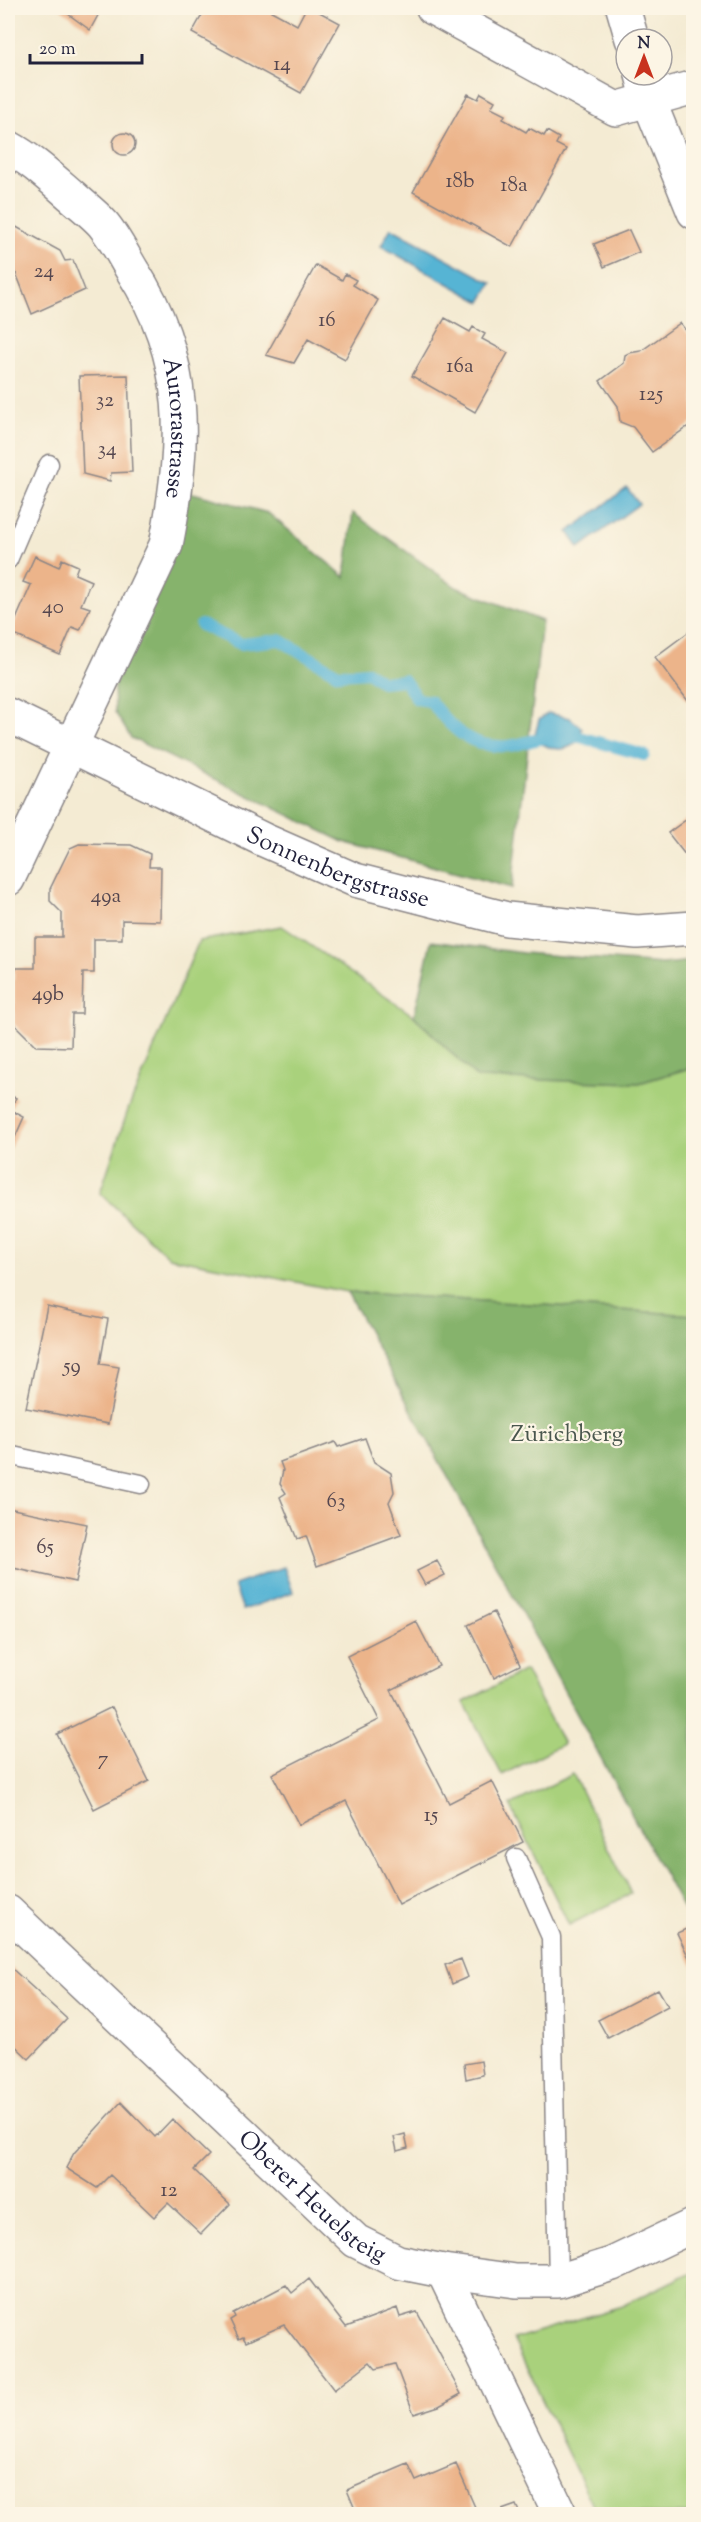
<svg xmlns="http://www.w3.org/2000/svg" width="701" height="2522" viewBox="0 0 701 2522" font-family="'Sorts Mill Goudy',serif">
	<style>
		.green { fill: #a9d17c; stroke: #667a5c; stroke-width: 1.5 }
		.forest { fill: #86b36c; stroke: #546a54; stroke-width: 1.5 }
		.water { fill: #56b4d4; stroke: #3c6b88; stroke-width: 1.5 }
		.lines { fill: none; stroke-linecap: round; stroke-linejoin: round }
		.stream { stroke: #56b4d4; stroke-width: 12 }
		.building { fill: #ecb48a }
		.lane-casing { stroke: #8b8687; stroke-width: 21 }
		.street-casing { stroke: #8b8687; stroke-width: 36 }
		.lane { stroke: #fff; stroke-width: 18 }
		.street { stroke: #fff; stroke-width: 33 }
		.labels { text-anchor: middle; stroke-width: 4.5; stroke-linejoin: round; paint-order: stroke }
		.number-label { font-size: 21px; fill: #54464f }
		.street-label { font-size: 24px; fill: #22223b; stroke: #fcf5e5 }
		.park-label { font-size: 24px; fill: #4a574e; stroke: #fcf5e5 }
	</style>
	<rect width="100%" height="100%" fill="#fcf5e5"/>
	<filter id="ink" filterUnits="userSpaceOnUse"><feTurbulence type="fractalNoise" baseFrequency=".0167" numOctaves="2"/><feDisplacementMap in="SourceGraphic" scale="12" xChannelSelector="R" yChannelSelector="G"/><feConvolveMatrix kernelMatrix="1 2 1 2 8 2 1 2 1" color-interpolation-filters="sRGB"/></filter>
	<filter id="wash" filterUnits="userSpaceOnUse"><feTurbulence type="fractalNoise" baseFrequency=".008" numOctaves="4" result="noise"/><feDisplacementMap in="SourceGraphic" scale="24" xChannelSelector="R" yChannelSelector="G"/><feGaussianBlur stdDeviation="1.35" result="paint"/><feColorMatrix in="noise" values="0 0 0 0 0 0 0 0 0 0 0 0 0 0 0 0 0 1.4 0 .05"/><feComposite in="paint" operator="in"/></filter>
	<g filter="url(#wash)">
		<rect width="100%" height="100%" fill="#f4ebd3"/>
		<path class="green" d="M282,926l132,90 63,62 162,5 54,-16v248l-346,-23 -178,-35 -69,-64 28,-83 71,-169z
			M525,1670l38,74 -61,31 -38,-73z
			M573,1774l58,120 -62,31 -59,-120z
			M693,2271v243h-96l-84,-175 109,-33z"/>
		<path class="forest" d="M189,492l79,21 77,64 8,-64 103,74 86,34 -30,267 -168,-46 -213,-104 -16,-26 -1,-24z
			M431,941l92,12 139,11 31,-3v106l-54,16 -162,-5 -63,-62z
			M347,1292l346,23v612z"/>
		<path class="water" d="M391,228l101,55 -11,19 -100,-56z
			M627,488l12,16 -60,44 -11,-16z
			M548,713l22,5 12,10c-5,27 -32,25 -48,10l5,-18z
			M284,1567l9,25 -50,18 -9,-25z"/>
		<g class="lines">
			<path class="stream" d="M201,625l40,19 39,-4 58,34 30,-2 14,10 22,-2 13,19 13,2c21,27 40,48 78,45 14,-1 26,-8 41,-8
				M566,737h14l64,18"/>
		</g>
		<g id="blocks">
			<path class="building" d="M60,8h42l-12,22z
				M206,8h60l31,17 9,-17h6l28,15 -39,70 -109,-60z
				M481,93l14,8 -4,7 14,7 -2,4 23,13 3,-4 15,8 3,-5 12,7 -3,6 10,5 -54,98 -99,-55 55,-98 10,5z
				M113 144a11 11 0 1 1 22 0a11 11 0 1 1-22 0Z
				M9,223l51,28 5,10 8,-1 12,30 -53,24 -16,-41 -8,-6z
				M629,230l10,22 -35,15 -10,-23z
				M316,265l26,15 3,-6 11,6 -3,5 25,15 -33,59 -37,-20 -14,24 -28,-8z
				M445,318l25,14 3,-5 12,7 -3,5 26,14 -33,59 -63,-36z
				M680,323l14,18v81l-42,30 -19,-25 -13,-5 -2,-16 -18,-25 24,-18 1,-8 4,-2 12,-2z
				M128,375l4,97 -21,1 -1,8 -27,-7 -4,-98z
				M35,556l24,11 3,-8 16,7 -3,8 16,7 -10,24 9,3 -10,22 -8,-3 -12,28 -50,-22 21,-48 -8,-3z
				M694,628v81l-39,-52z
				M694,814v52l-26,-33z
				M79,844l52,1 19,9 -1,13h12l-1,54 -38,-1v19h-28v34h-11l-1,41h-10l-1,33 -35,-1 -22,-22v-56h21v-31h27v-24l-12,-12v-12l20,-41z
				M8,1095l8,3 -6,12 14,7 -16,36z
				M47,1306l61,13 -8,45 19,3 -11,57 -82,-16z
				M365,1438l9,24 17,11 3,19 -5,10 12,33 -84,31 -11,-30 -9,3 -17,-42 6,-4 -6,-9 3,-14 -3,-8 55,-20 3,5z
				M8,1508l79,16 -12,58 -62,-14 -5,20z
				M437,1561l8,14 -20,10 -8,-14z
				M494,1612l26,53 -26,13 -26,-53z
				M416,1621l23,45 -48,24 58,113 43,-22 31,61 -124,63 -53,-104 -47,24 -27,-51 107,-54 -32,-64z
				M112,1707l37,74 -55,28 -37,-75z
				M693,1926l1,1v41l-17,-35z
				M461,1959l7,18 -16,7 -7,-19z
				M8,1965l59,54 -38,40 -21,-20z
				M658,1989l10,17 -60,32 -10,-18z
				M481,2061l2,14 -17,4 -2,-15z
				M121,2102l34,35 17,-18 37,36 -15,15 36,34 -29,30 -33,-31 -14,14 -44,-42 -13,13 -31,-20 8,-15z
				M405,2134l3,14 -11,3 -3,-14z
				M309,2279l37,48 51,-19 3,9 17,-5 44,82 -22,12 -25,8 -19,-50 -19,5 -6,-7 -36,28 -50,-65 -38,17 -3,-5 -4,2 -9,-19 5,-3 -2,-4 53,-28 6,8z
				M408,2464l8,17 40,-17 22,50h-121l-10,-24z
				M516,2505l4,9h-16l-2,-4z"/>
		</g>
	</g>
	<g filter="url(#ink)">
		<use href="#blocks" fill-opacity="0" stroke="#8b8687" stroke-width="1.5"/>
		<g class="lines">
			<defs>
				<path id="lane" d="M8,560l41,-96
					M8,1455l133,29
					M516,1858l35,79 7,344"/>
				<g id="street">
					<path d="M433,8l183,101 78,-22"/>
					<path d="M623,8l9,31"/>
					<path d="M642,75l7,26 45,111"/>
					<path id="s1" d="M8,147c24,13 43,31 64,49 10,9 22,18 31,28 11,13 20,31 29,46 58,90 54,174 34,275l-158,334"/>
					<path id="s2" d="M8,715l256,125 91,40 152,39 130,13 57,-4"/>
					<path id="s3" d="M8,1912l348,329 42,21 45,9 73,10h42l54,-17 82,-39"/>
					<path d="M443,2271l117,243"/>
				</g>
			</defs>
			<use href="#lane" class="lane-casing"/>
			<use href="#street" class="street-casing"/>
			<use href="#lane" class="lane"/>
			<use href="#street" class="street"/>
		</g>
	</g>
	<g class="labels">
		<g class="number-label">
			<text x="282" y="70">14</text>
			<text x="460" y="187">18b</text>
			<text x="514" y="191">18a</text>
			<text x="44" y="277">24</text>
			<text x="327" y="326">16</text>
			<text x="460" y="372">16a</text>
			<text x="651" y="400">125</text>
			<text x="105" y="406">32</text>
			<text x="107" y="455">34</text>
			<text x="53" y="613">40</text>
			<text x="106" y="902">49a</text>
			<text x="48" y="1000">49b</text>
			<text x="72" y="1372">59</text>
			<text x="336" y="1507">63</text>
			<text x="45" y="1553">65</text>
			<text x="103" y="1765">7</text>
			<text x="431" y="1821">15</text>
			<text x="169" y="2196">12</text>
		</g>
		<g class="street-label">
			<text dy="8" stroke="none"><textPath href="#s1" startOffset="344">Aurorastrasse</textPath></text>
			<text dy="8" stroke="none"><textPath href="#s2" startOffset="364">Sonnenbergstrasse</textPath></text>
			<text dy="8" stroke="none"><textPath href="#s3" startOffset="417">Oberer Heuelsteig</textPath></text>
		</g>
		<g class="park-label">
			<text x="567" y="1441">Zürichberg</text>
		</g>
	</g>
	<rect width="701" height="2522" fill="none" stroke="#fcf5e5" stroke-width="30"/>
	<g transform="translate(644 57)"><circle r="28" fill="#fcf5e5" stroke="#a5a1a1" stroke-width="1.5"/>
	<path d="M0-4.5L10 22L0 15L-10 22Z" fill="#c8321e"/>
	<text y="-9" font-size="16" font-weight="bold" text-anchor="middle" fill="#22223b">N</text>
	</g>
	<path d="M30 54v9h112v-9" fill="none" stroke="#22223b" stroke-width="3"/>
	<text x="39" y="54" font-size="18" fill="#22223b" stroke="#fcf5e5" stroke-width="4.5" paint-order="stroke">20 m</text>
</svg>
